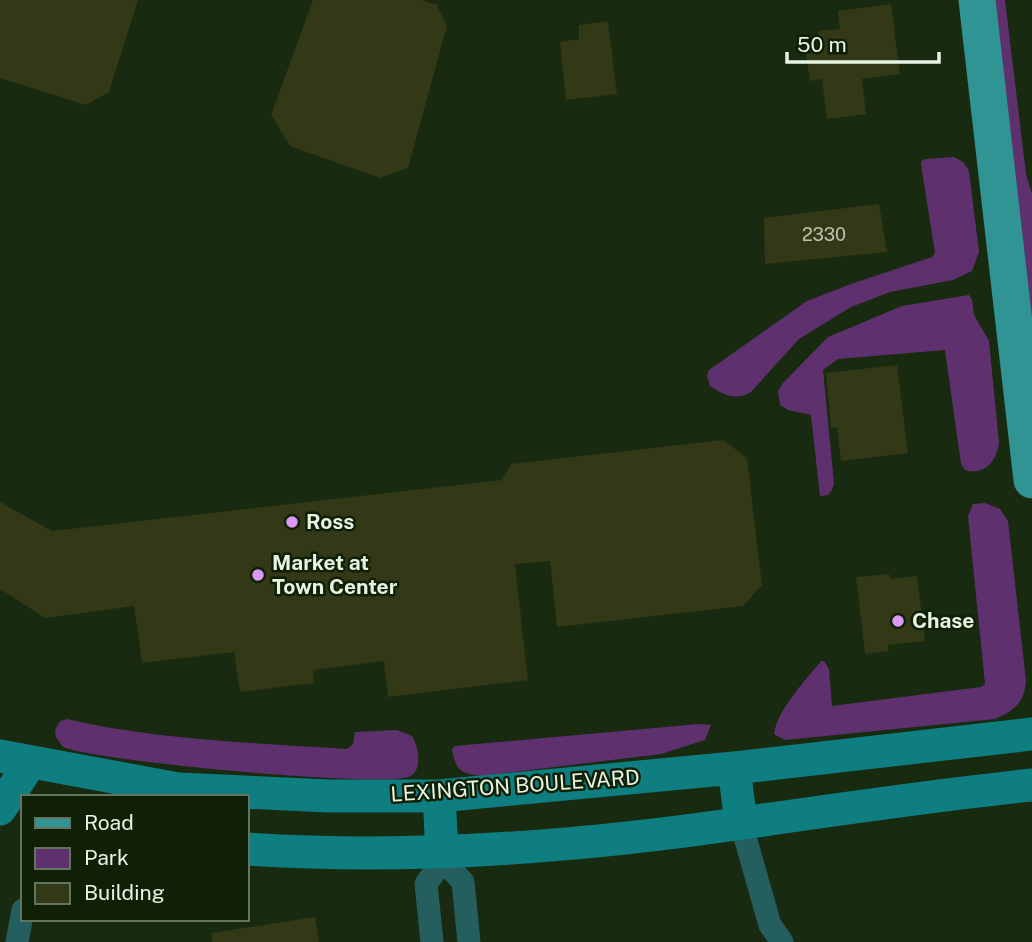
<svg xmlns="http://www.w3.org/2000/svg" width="1032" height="942" viewBox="0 0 1032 942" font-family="'Public Sans',sans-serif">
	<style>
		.green { fill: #5e316e }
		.building { fill: #333817 }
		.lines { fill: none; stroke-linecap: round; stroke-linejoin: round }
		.street { stroke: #255e5f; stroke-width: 23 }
		.secondary { stroke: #0e7e80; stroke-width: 33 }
		.primary { stroke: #309394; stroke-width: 37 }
		.poi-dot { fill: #dc99f4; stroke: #0f2007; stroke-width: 2.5 }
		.labels { text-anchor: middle; stroke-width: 5; stroke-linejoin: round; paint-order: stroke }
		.number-label { font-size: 18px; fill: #bac4b0 }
		.poi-label { font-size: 21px; font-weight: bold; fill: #e7f3e3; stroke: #0f2007; text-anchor: start }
		.street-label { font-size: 21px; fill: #e7f3e3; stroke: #0f2007 }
	</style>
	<rect width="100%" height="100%" fill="#182a10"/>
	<path class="green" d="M995,0h10l21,174 6,20v127z
		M954,157l9,5 6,9 10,81 -7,19 -19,9 -63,12 -39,15 -52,32 -48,53c-15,9 -27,3 -41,-6l-3,-11 2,-5 98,-69 44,-17 81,-27 3,-4 -14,-89 1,-4 4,-1z
		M969,295l3,4 2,16 15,26 10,102c-2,18 -15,33 -34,27l-4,-6 -16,-114 -107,9 -15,11 11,114 -2,6 -4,5 -8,1 -9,-81 -23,-5 -8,-5 -2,-14 5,-8 45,-46 74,-31z
		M985,503l15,6 8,12 18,160c-2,22 -11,29 -31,38l-210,21 -11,-6c3,-24 32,-54 47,-73h3l5,8 3,37 149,-19 4,-3 -17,-168 5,-12z
		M67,719c89,21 189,24 280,30l6,-5 2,-12 42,-2 15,6c6,10 11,32 -1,40 -22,13 -316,-15 -348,-29l-7,-10 -1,-7 5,-9z
		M699,724l12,1 -6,15 -44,14 -180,22c-22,-3 -25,-6 -29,-27l3,-3z"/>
	<path class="building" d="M0,0h138l-29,92 -23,13 -86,-27z
		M313,0h108l16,5 10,21 -39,142 -28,10 -90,-32 -19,-31z
		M891,4l9,70 -38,5 4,35 -39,5 -5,-40 -12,2 -4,-27 14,-2 -2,-21 22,-2 -2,-18z
		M608,21l9,73 -51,6 -6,-58 19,-3v-14z
		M879,204l8,48 -122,12 -1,-46z
		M897,365l11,88 -67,8 -4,-34 -6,1 -5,-55z
		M723,440l24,18 15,127 -19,21 -186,21 -7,-66 -35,3 13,116 -140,17 -4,-36 -71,9 1,13 -74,9 -6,-40 -92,11 -8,-57 -89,12 -45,-29v-87l52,29 450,-51 9,-16z
		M889,574l1,5 27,-3 8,65 -37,4 1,6 -24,3 -9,-77z
		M315,917l4,25h-107l-1,-9z"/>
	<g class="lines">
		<path class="street" d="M741,823l29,102 12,17
			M442,852l1,8 20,22 6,60
			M17,942l6,-32
			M432,942l-6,-58 17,-24"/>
		<path class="secondary" d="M0,756l178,33 151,7h110l295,-28 298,-34
			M734,768l7,55
			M439,796l3,56
			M0,809l30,-46
			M247,849c165,11 333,-2 496,-26 97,-14 192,-28 289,-38"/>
		<path class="primary" d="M977,0l55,480"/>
	</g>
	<g class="poi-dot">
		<circle cx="292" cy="522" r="7"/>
		<circle cx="258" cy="575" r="7"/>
		<circle cx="898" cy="621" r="7"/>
	</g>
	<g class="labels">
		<g class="number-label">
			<text x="824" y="241">2330</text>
		</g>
		<g class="poi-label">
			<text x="306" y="529">Ross</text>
			<text x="272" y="570">Market at<tspan x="272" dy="24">Town Center</tspan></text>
			<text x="912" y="628">Chase</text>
		</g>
		<g class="street-label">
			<text transform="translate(515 786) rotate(-4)" y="7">LEXINGTON BOULEVARD</text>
		</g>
	</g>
	<rect x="21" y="795" width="228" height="126" fill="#0f2007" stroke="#65745f" stroke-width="2"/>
	<rect x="35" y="818" width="35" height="10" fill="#309394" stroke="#65745f" stroke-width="2"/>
	<text x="84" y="830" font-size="21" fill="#e7f3e3">Road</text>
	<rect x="35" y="848" width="35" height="21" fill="#5e316e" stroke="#65745f" stroke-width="2"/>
	<text x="84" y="865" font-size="21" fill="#e7f3e3">Park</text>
	<rect x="35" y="883" width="35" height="21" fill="#333817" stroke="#65745f" stroke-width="2"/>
	<text x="84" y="900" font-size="21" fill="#e7f3e3">Building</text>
	<path d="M787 52v10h152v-10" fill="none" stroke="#e7f3e3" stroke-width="3.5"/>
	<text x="797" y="52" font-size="21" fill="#e7f3e3" stroke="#0f2007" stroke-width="5" paint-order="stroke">50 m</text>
</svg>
